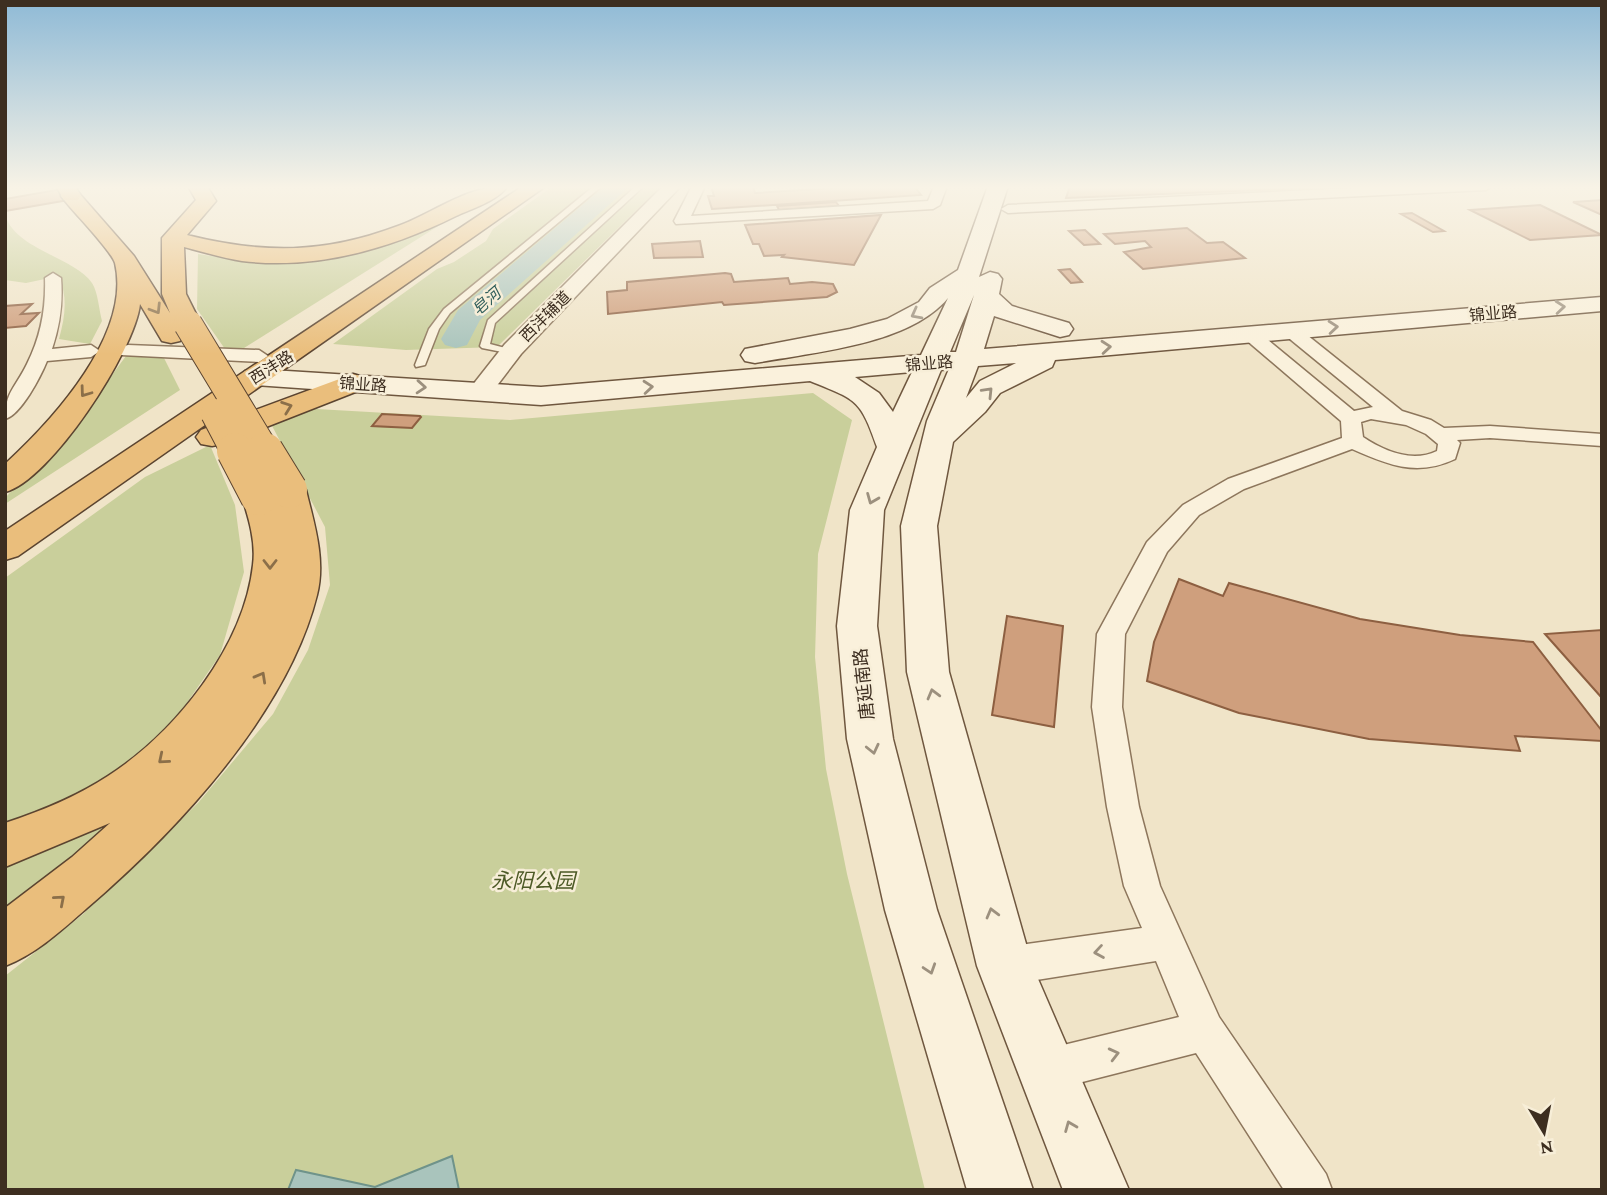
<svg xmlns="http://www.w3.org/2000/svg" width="1607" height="1195" viewBox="0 0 1607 1195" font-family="'Crimson Pro','Noto Sans SC',serif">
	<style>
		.green { fill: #c9cf9b }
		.water { fill: #a9c4bc; stroke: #6f938a; stroke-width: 2 }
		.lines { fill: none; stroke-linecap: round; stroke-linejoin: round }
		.river { fill: #a9c4bc; fill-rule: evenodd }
		.building { fill: #cf9f7d; stroke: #8d5f41; stroke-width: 2 }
		.service-casing { stroke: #8d765c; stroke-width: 3 }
		.minor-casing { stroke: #8d765c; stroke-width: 3 }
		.tertiary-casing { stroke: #8d765c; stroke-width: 3 }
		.secondary-casing { stroke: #6f573f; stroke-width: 3 }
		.trunk-casing { stroke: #5b4430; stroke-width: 3 }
		.motorway-casing { stroke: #5b4430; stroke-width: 3 }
		.service { fill: #faf1dc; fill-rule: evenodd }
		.minor { fill: #faf1dc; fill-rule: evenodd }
		.tertiary { fill: #faf1dc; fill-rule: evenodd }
		.secondary { fill: #faf1dc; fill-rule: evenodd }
		.trunk { fill: #eabe7c; fill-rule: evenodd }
		.motorway { fill: #e0a458; fill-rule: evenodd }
		.trunk-bridge-far1-casing { stroke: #5b4430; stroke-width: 30; stroke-linecap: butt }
		.trunk-bridge-casing { stroke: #5b4430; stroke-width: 38; stroke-linecap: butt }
		.trunk-bridge-far1 { stroke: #eabe7c; stroke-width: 28 }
		.trunk-bridge { stroke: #eabe7c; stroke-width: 36 }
		.oneway { stroke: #9c907e }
		.oneway2 { stroke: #8b6f49 }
		.labels { text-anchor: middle; stroke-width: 5; stroke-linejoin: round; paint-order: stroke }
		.far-water-label { font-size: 16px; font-style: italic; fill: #2f5d5a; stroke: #f7eed8 }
		.far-street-label { font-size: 16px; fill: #3d2e20; stroke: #f7eed8 }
		.street-label { font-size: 18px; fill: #3d2e20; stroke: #f7eed8 }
		.near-park-label { font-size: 21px; font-style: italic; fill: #4d5a26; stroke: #f7eed8 }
	</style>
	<rect width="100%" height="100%" fill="#f0e4c8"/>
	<path class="green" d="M553,186h108l-164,161 -91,3 -73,-6 104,-75 17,-7 32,-21 7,-12z
		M5,215c11,35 69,42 87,68 6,9 7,27 10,38l-12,23 -31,-5c6,-22 9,-41 0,-63l-33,7 -21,-3z
		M440,225l-196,123 -19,1 -28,-40 1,-55 40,6 152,-17z
		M126,356l38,2 16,32 -175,114v-6l78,-84z
		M813,393l39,27 -34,134 -3,103 11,112 21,105 78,316h-920v-214l77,-61 116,-112 75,-89 35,-64 22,-65 -5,-58 -56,-107 30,-12 211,12z
		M210,445l25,60 9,67 -24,83 -63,91 -76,55 -76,29v-252l140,-101z
		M153,784l-58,55 -90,76v-57z"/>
	<path class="water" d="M452,1156l7,34h-171l8,-20 79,17z"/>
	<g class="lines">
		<path class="river" d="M605,186h25l-150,134 -13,25 -11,3 -11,-3 -4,-6 17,-29z"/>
	</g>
	<path class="building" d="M711,186h42l2,7 111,-7h48l7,9 -209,14 -4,-13h6z
		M1070,186h287l-291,12z
		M73,187l7,11 -75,13v-12z
		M1602,200v15l-29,-13z
		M836,202l3,4 -60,4 -2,-4z
		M1540,205l62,30 -72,5 -60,-30z
		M1412,213l32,18 -11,1 -32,-18z
		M881,215l-27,50 -72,-8 2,-2 -20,1 -5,-12h-6l-8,-19z
		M1187,228l20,15 16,-1 22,16 -102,11 -19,-17 27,-5 -6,-6 -30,3 -11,-10z
		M1085,230l15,14 -16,1 -15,-14z
		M700,241l3,16 -49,1 -2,-14z
		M1070,269l12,13 -11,1 -12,-13z
		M725,273l6,1 3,8 54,-4 2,6 22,-2 21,2 4,8 -10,5 -103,8 -2,-3 -114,12 -1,-22 20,-2v-8z
		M32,304l-11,10 18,-1 -13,13 -21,2v-22z
		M382,414l38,2 1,1 -9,11 -40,-2z
		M1179,579l44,17 6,-13 131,36 100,16 73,7 69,89v10l-87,-5 5,15 -151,-12 -130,-26 -92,-32 7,-39z
		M1007,616l56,10 -9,101 -62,-12z
		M1602,630v68l-57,-64z"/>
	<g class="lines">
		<defs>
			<path id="service" d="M594,186h8l-152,127 -11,16 -14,36 -9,2 -1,-2 14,-36 15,-20z
				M636,186h8l-149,137 -5,21 23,6v4l-31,-6 -2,-2 8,-26z"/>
			<path id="minor" d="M692,186h13l-14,30 237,-15 6,-15h13l-7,19 -7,4 -257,15 -2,-3z
				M1394,186h98l-6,4 -478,23 -7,-4 7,-4z
				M53,273l8,5c2,25 -1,47 -9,71l39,-4 9,6 -9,6 -44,4c-6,15 -26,54 -42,58 0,-27 11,-32 22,-55 14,-28 19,-55 18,-86z
				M1291,326l6,1 105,84 29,9 13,8 46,-2 112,8v12l-112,-8 -33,2 3,3 -5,16c-38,18 -67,6 -103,-10l-108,40 -45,26 -32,37 -42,82 -3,73 17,100 21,79 59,131 107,157 6,16h-48l-88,-137 -149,38 -15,-6 -6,-15 6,-15 15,-6 132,-32 -23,-56 -151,24 -13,-6 -6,-13 6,-13 13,-6 137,-19 -18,-42 -17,-79 -15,-100 5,-73 50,-92 36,-37 45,-26 114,-41 -1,-17 -96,-82 -3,-4 3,-4h12l97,80 19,-4 -88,-72 -3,-4 3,-4zM1371,419l35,6 20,9 12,10 -1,7c-25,12 -53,0 -74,-14l-2,-15z
				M128,345l131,5 9,6 -9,6 -138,-7 -2,-4 2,-4z"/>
			<path id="tertiary" d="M663,186h18l-160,168 -32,42 -9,2 -9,-2 -3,-5 37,-47z"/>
			<path id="secondary" d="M988,186h20l-29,91 11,-5 8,2 4,5 -3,15 13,12 57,17 4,6 -4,6 -9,2 -66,-21 -10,33 618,-52v14l-547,49 -3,7 -52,26 -15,19 -32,30 -16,84 12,146 83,293 97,225h-66l-86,-224 -70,-294 -6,-146 26,-105 22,-52 -8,1 -57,140 -7,116 16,113 44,171 96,280h-66l-82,-280 -38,-171 -10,-113 13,-116 27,-63c-17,-49 -21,-47 -67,-66l-269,24 -286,-20 -10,-2 -4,-6 4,-6 10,-2 286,18 380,-32 27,-57c-39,47 -134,54 -193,65l-10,-2 -4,-6 4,-6 105,-20 37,-10 32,-17 11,-14 28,-18zM974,295l-18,57h-6zM1016,363l-36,18 -14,17 12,-32zM912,372l-19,40 -14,-19 -24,-16z"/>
			<path id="trunk" d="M188,186h19l9,15 -29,34c76,19 137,19 211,-9 33,-12 74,-43 109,-39 -10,14 -36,22 -51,29 -66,33 -140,54 -214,45 -19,-3 -39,-9 -58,-14l2,47 15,30 -4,5 -16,1 3,5 -4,6 -9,2 -9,-2 -22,-37c-5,47 -90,177 -135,188v-28c48,-44 127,-130 110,-201 -4,-13 -43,-52 -54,-67l3,-4h14l56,64 36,57 -8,-19v-56l34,-38z
				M523,186h23l-528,370 -13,4v-29z
				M353,374l10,3 4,6 -4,6 -140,55 -11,2 -11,-2 -5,-7 5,-7z
				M289,480l12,3 5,7c8,33 20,70 11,105 -29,117 -140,236 -230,313 -25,22 -51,46 -82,58v-58l67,-51 38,-34 -105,44v-44c36,-12 71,-26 103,-47 67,-43 136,-129 145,-211 3,-23 -4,-46 -11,-68l5,-7 12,-3 14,5 4,-9z"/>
			<path id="motorway" d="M56,186h19l6,10 -3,4h-14z"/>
		</defs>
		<use href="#service" class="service-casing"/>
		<use href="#minor" class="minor-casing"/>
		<use href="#tertiary" class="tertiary-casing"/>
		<use href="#secondary" class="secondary-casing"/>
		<use href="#trunk" class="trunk-casing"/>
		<use href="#motorway" class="motorway-casing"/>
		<use href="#service" class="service"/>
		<use href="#minor" class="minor"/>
		<use href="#tertiary" class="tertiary"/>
		<use href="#secondary" class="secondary"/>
		<use href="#trunk" class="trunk"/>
		<use href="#motorway" class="motorway"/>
		<defs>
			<path id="trunk-bridge-far1" d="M188,324l78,129
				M215,413l21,40"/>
			<path id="trunk-bridge" d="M235,451l24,46
				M265,451l24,39"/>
		</defs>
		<use href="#trunk-bridge-far1" class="trunk-bridge-far1-casing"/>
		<use href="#trunk-bridge" class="trunk-bridge-casing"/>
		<use href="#trunk-bridge-far1" class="trunk-bridge-far1"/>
		<use href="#trunk-bridge" class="trunk-bridge"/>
	</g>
	<defs><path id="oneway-chevron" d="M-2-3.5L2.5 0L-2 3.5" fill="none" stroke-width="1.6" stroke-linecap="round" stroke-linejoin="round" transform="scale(1.75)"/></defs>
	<g class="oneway">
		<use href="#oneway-chevron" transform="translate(1560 307) rotate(-5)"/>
		<use href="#oneway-chevron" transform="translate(916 314) rotate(152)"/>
		<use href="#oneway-chevron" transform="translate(1333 327) rotate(-5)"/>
		<use href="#oneway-chevron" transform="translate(1106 347) rotate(-5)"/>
		<use href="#oneway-chevron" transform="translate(421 387) rotate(4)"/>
		<use href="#oneway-chevron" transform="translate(648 387) rotate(-5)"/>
		<use href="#oneway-chevron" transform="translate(988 392) rotate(-46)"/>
		<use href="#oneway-chevron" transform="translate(872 499) rotate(112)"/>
		<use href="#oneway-chevron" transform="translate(933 694) rotate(-105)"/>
		<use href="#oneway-chevron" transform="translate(873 749) rotate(77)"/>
		<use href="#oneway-chevron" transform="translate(992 913) rotate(-105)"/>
		<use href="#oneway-chevron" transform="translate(1099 952) rotate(171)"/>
		<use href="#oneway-chevron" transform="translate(930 969) rotate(72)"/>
		<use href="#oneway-chevron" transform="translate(1114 1054) rotate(-14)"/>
		<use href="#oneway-chevron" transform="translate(1070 1126) rotate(-112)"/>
	</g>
	<g class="oneway2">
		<use href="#oneway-chevron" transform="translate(156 309) rotate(58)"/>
		<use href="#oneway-chevron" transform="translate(85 392) rotate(126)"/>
		<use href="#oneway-chevron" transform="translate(287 407) rotate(-20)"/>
		<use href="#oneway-chevron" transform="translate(270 564) rotate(90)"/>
		<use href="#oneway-chevron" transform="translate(261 677) rotate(-61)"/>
		<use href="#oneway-chevron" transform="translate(163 759) rotate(140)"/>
		<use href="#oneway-chevron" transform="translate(60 900) rotate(-41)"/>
	</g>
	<linearGradient id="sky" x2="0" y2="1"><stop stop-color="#8fbad6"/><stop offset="0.53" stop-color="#f8f3e6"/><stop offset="1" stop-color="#f8f3e6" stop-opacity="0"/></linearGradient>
	<rect width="1607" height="354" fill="url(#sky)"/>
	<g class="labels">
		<g class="far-water-label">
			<text transform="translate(486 301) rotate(-41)" y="6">皂河</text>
		</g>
		<g class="far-street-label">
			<text transform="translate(1493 313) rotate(-5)" y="6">锦业路</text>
			<text transform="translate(545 316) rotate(-45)" y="6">西沣辅道</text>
			<text transform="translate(929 363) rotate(-5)" y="6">锦业路</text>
			<text transform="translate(271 367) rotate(-32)" y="6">西沣路</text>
			<text transform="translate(363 384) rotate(4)" y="6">锦业路</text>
		</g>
		<g class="street-label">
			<text transform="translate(864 684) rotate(-96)" y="6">唐延南路</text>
		</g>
		<g class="near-park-label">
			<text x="533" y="888">永阳公园</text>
		</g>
	</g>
	<rect width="1607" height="1195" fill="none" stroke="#3d2e20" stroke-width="14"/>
	<g transform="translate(1544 1132) rotate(170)" stroke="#f7eed8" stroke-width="5" paint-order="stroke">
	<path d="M0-5L12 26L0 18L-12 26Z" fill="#3d2e20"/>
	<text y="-10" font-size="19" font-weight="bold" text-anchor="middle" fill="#3d2e20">N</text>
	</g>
</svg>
